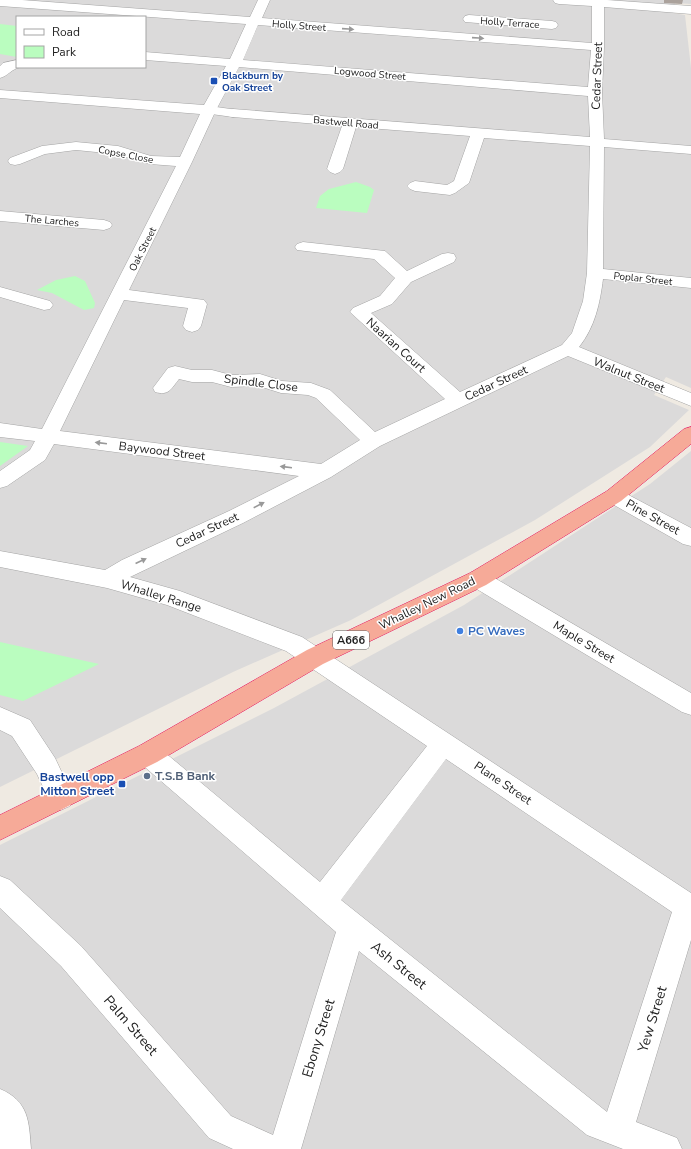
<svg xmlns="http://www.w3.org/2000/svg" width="691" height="1149" viewBox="0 0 691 1149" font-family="'Nunito Sans',sans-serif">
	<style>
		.residential { fill: #dbdada; fill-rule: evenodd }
		.park { fill: #bafdbf }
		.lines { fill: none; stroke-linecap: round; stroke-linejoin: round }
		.pedestrian-casing { stroke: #a4a4a4; stroke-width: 1 }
		.minor-casing { stroke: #a4a4a4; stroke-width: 1 }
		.trunk-casing { stroke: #e41761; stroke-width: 1 }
		.pedestrian { fill: #fff; fill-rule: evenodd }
		.minor { fill: #fff; fill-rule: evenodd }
		.trunk { fill: #f6aa98; fill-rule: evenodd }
		.wall { fill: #aba29c }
		.oneway { fill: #999 }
		.transit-dot { fill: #1a4fb4; stroke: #fff; stroke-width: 1.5 }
		.shop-dot { fill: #3f7fe0; stroke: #fff; stroke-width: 1.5 }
		.service-dot { fill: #5c6f8a; stroke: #fff; stroke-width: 1.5 }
		.labels { text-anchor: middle; stroke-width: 3; stroke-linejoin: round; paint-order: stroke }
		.far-street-label { font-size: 10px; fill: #1d1d1d; stroke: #fff }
		.far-transit-label { font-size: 10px; font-weight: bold; fill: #164399; stroke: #fff; text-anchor: start }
		.shield { fill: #fff; stroke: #616161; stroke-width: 1 }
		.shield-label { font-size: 11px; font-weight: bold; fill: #1d1d1d }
		.street-label { font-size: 12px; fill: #1d1d1d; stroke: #fff }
		.shop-label { font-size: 12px; font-weight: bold; fill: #366cbe; stroke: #fff; text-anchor: start }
		.service-label { font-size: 12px; font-weight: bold; fill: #4e5e75; stroke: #fff; text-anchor: start }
		.transit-label { font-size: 12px; font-weight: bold; fill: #164399; stroke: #fff; text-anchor: end }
		.near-street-label { font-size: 14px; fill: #1d1d1d; stroke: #fff }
	</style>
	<rect width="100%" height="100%" fill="#efeae2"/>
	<path class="residential" d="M0,0h691v4l-16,-1 -2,10 12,2 6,53v320l-25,-11 -12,18 35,15 -39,37 -115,73 -184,100 -118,52 -233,115zM17,17h128v50h-128z
		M691,451v698h-691v-304l274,-137 190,-103 186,-121z"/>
	<path class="park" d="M0,24l17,2v31l-17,-3z
		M356,182l14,5 4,3 -7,23 -51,-5 4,-12 9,-7z
		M75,276l10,5 10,22 -1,5 -10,2 -32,-17 -15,-3 19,-10z
		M0,442l28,4 -28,20z
		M0,642l99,22 -76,37 -23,-6z"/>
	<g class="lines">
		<defs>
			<path id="pedestrian" d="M209,106l29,4 1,3 -1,3 -5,1 -29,-4 -1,-3 1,-3z"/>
			<path id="minor" d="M0,0h22l228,17 8,-17h12l-8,18 330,25v-37l-33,-2 -4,-1 -2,-3h54l84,6v8l-87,-7v40l-2,45 2,47 87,7v8l-87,-7 -1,122 88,9v10l-88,-9c-3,24 -8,48 -24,68l112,46v13l-123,-50 -188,90 -49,31 -88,46 -113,54 50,14 122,46 389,256v47l-55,182 41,16 5,11h-59l-36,-14 -228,-184 -58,198h-68l-24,-11 -148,-172 -61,-58v-32l10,4 71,66 150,170 42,19 63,-203 -197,-170 -4,-8 4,-8 9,-3 9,3 163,136 107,-136 -141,-95 -119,-46 -60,-17 -107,-21v-16l105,19 17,-10 107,-49 70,-35 -245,-32 -9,16 -38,26 -7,2v-17l30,-21 5,-9 -35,-4v-14l42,6 134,-263 -26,-2 -34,-10 -40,-4 -31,4 -25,10 -5,1 -5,-1 -2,-3 2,-3 32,-12 34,-4 42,4 33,10 29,1 20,-43 -200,-16v-8l204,15 22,-39 -81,-6v-8l85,7 16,-35 -246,-18zM258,25l333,25 -3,37 -345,-27zM239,67l349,29 2,41 -357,-28 -5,1 -2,3 2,3 5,1 109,9 -15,43 3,3 5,2 5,-2 3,-3 13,-42 114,9 -16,45 -7,4 -32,-4 -5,2 -3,3 3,3 5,2 35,4 5,-2 14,-10 15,-45 106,8 -3,127 -4,28 -11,32 -10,12 -102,47 -89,-79 21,-9 19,-22 43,-20 2,-4 -2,-4 -6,-1 -6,1 -35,17 -22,-20 -82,-9 -6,2 -2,3 2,3 77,9 21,19 -15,18 -27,12 -3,4 95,87 -70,33 -45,-42 -19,-7 -29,-2 -22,-7 -29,1 -19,-5h-20l-17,-4 -7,2 -15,20 2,4c14,4 16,-3 24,-13l13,3h20l19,5 28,-1 22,7 27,2 8,3 44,42 -39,24 -261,-33 64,-131 64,8 -5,18 3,4 6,2 6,-2 3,-4 6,-22 -3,-4 -75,-10 63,-128 24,-52zM446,759l226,153 -65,200 -266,-212z
				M469,15l83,6 4,1 2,3 -2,3 -4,1 -87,-7 -2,-3 2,-3z
				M17,60v7h4c-10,2 -13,9 -21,11v-12l3,-3z
				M0,211l104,9 6,2 2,3 -2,3 -6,2 -104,-9z
				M0,287l50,14 3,4 -3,4 -6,1 -44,-13z
				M614,488l7,3 70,37v18l-8,-2 -76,-43 -3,-5 3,-5z
				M478,570l8,3 205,120v22l-9,-3 -212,-127 -3,-6 3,-6z
				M0,707l30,13 25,38 19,40 -4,8 -9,4 -9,-4 -15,-32 -25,-38 -12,-6z
				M0,1089c29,12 29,33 31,60h-31z"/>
			<path id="trunk" d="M691,427v17l-70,57 -135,84 -163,79 -166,98 -157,78v-25l139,-69 168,-96 163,-77 137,-82 77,-62z"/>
		</defs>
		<use href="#pedestrian" class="pedestrian-casing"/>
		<use href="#minor" class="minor-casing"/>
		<use href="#trunk" class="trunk-casing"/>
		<use href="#pedestrian" class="pedestrian"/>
		<use href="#minor" class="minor"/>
		<use href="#trunk" class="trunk"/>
	</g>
	<path class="wall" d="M664,0h19l-1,4 -18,-1z"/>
	<defs><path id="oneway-solid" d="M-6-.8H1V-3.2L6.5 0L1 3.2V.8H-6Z"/></defs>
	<g class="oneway">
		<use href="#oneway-solid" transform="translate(348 29) rotate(4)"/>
		<use href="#oneway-solid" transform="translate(478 38) rotate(4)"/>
		<use href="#oneway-solid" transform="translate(101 443) rotate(-173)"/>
		<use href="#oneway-solid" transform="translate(286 467) rotate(-173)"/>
		<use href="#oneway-solid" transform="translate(259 505) rotate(-27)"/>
		<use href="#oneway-solid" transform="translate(141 561) rotate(-25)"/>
	</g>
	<g class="transit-dot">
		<rect x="210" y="77" width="8" height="8" rx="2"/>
		<rect x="118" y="780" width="8" height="8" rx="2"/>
	</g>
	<circle class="shop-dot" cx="460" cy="631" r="4"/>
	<circle class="service-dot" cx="147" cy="776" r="4"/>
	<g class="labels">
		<g class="far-street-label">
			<text transform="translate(510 22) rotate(4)" y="4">Holly Terrace</text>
			<text transform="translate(299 25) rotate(4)" y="4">Holly Street</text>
			<text transform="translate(370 73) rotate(5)" y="4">Logwood Street</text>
			<text transform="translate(346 122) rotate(5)" y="4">Bastwell Road</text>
			<text transform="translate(126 154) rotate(11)" y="4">Copse Close</text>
			<text transform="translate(52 220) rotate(5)" y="4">The Larches</text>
			<text transform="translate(142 249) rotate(-63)" y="4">Oak Street</text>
			<text transform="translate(643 278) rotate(6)" y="4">Poplar Street</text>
		</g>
		<g class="far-transit-label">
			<text x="222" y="79">Blackburn by<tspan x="222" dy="12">Oak Street</tspan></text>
		</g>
		<rect class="shield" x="333" y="631" width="36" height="18" rx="3"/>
		<g class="shield-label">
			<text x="351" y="644">A666</text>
		</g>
		<g class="street-label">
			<text transform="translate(597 76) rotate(-88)" y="4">Cedar Street</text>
			<text transform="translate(396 345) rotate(42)" y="4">Naarian Court</text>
			<text transform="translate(629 375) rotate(22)" y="4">Walnut Street</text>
			<text transform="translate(261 383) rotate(7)" y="4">Spindle Close</text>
			<text transform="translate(496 383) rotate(-25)" y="4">Cedar Street</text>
			<text transform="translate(162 451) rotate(7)" y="4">Baywood Street</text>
			<text transform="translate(653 517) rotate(29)" y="4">Pine Street</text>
			<text transform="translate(207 530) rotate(-25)" y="4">Cedar Street</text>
			<text transform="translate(161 596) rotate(17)" y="4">Whalley Range</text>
			<text transform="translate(427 603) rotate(-26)" y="4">Whalley New Road</text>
			<text transform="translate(584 642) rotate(31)" y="4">Maple Street</text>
			<text transform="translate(503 783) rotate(34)" y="4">Plane Street</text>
		</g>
		<g class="shop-label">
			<text x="468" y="635">PC Waves</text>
		</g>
		<g class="service-label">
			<text x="155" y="780">T.S.B Bank</text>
		</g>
		<g class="transit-label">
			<text x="114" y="781">Bastwell opp<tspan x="114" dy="14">Mitton Street</tspan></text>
		</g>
		<g class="near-street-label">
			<text transform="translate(399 965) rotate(39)" y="5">Ash Street</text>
			<text transform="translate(652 1019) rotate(-73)" y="5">Yew Street</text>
			<text transform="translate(131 1025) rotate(49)" y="5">Palm Street</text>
			<text transform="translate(318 1038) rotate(-73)" y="5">Ebony Street</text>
		</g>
	</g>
	<rect x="16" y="16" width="130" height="52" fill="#ffffff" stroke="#a5a5a5"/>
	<rect x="24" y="29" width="20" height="6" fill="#ffffff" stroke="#a5a5a5"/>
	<text x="52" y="36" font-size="12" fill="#1d1d1d">Road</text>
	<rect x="24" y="46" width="20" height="12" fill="#bafdbf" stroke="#a5a5a5"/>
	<text x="52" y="56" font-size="12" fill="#1d1d1d">Park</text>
</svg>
